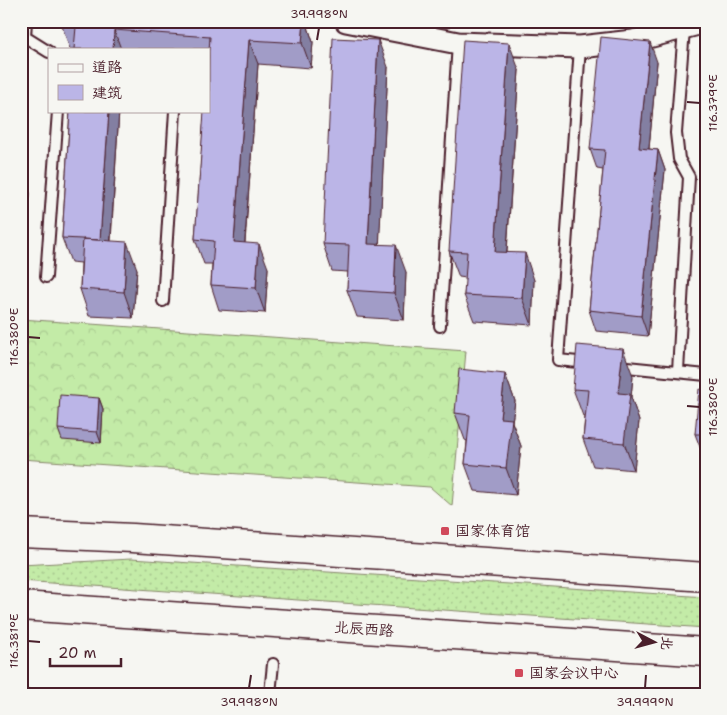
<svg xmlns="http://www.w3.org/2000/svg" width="727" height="715" viewBox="0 0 727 715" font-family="'Shantell Sans','LXGW WenKai TC',sans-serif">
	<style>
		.grass { fill: url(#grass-dots); stroke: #868569 }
		.forest { fill: url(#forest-crowns); stroke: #868569 }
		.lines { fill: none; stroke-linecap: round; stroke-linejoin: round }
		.lane-casing { stroke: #4a1f2b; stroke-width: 14 }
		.street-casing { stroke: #4a1f2b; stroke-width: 25 }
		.secondary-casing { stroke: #4a1f2b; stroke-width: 31 }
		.lane { stroke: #f6f6f2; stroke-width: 10 }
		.street { stroke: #f6f6f2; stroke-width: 21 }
		.secondary { stroke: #f6f6f2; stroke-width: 28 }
		.wall { fill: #a19cc7; stroke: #4a1f2b }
		.shaded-wall { fill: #837fa2; stroke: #4a1f2b }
		.building { fill: #bbb5e7; stroke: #4a1f2b }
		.ticks { fill: none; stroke: #4a1f2b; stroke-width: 2 }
		.poi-dot { fill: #d1495b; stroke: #f6f6f2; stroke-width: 2 }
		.labels { text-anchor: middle; stroke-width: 4.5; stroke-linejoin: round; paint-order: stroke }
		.poi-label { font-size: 15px; fill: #4a1f2b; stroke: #f6f6f2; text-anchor: start }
		.street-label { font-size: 15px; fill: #4a1f2b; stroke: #f6f6f2 }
		.neatline { fill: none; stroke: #4a1f2b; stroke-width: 2 }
		.ticks-label { font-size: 12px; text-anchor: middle; fill: #4a1f2b }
	</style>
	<defs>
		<pattern id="grass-dots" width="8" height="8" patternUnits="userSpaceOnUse" patternTransform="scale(1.25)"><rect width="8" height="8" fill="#c3eba7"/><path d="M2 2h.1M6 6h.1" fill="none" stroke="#a9c990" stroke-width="1.8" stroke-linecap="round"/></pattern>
		<pattern id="forest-crowns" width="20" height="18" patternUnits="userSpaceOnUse" patternTransform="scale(1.25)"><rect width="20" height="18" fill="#c3eba7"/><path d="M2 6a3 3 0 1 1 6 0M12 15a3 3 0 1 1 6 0" fill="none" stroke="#a9c990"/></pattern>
	</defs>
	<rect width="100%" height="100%" fill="#f6f6f2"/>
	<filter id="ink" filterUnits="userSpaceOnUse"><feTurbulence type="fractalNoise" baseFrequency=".02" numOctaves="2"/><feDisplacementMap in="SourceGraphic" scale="10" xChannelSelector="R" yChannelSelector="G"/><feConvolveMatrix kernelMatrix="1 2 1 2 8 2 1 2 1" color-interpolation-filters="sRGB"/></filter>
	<g filter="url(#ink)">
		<path class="grass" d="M131,559l575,38v31l-685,-47v-16z"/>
		<path class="forest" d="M21,319l445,32 -14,155 -22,-19 -409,-28z
			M21,689l68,5h-68z"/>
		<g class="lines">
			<defs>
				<path id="lane" d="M26,21l-1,16 24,15
					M580,47l-22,313 30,3
					M46,277l12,-166
					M163,301l12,-190
					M440,326l18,-283
					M617,366l89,9
					M678,371l11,-194 -10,-18 -3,-26 8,-104
					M270,694l3,-30"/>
				<path id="street" d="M346,21l112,22 122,4 53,-6 73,-19"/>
				<path id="secondary" d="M21,533l112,5 573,39
					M21,606l685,46"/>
			</defs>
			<use href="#lane" class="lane-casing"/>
			<use href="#street" class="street-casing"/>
			<use href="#secondary" class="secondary-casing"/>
			<use href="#lane" class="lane"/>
			<use href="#street" class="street"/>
			<use href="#secondary" class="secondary"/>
		</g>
		<path class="wall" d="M62,21h244l7,21 -2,26 -53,-4 -13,179 23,25 -3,45 -46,-3 -8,-25 1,-21h-8l-9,-25 14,-190h-139l-8,-23z
			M657,62l-8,87 9,1 7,20 -17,166 -52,-5 -7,-21 14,-140 -6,-1 -7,-20z
			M388,67l-9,177 27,28 -2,48 -47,-3 -10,-27 1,-18 -16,-1 -9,-27z
			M519,70l-12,182 27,28 -2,45 -58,-4 -10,-26 2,-17 -7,-1 -10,-26z
			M70,111h49l-8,130 26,28 -4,49 -44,-2 -9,-27 1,-26 -10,-1 -9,-24z
			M505,374l10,27 -3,21 9,24 -5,49 -41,-4 -10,-27 2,-23 -2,-1 -10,-27z
			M633,376l-2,21 8,24 -5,49 -41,-4 -10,-27 2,-23h-2l-10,-27z
			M706,390v70h-1l-10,-26z
			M99,398l4,11 -2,34 -39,-3 -4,-11z"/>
		<path class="shaded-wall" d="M304,21h2l7,21 -2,26 -9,-25z
			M114,30l7,19h-8z
			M249,40l9,24 -15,202 -9,-24z
			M378,40l10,27 -10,204 -10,-27z
			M650,42l7,20 -10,107 -8,-21z
			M509,43l10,27 -14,208 -10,-26z
			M109,111h10l-10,154 -9,-25z
			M658,150l7,20 -17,166 -7,-20z
			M24,176l6,17 -8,106 -1,-3v-79z
			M127,242l10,27 -4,49 -9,-26z
			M259,244l9,24 -3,45 -9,-25z
			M396,245l10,27 -2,48 -10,-27z
			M525,253l9,27 -2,45 -10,-27z
			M623,349l10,27 -2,21 8,24 -5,49 -10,-27 -6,-50z
			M505,374l10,27 -3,21 9,24 -5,49 -10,-27 -6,-50z
			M99,398l4,11 -2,34 -4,-11z"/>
		<path class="building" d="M62,21h242l-2,22 -53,-3 -15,202 25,2 -3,44 -45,-3 3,-44 -19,-2 9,-128h5v-60l1,-14 -96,-7 -1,19h-39l2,-22 -14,-1z
			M601,37l49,5 -11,106 19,2 -17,166 -52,-6 16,-160 -15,-1z
			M333,38l45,2 -10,204 28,1 -2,48 -47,-3 2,-45 -26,-1z
			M463,40l46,3 -14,209 30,1 -3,45 -58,-3 3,-43 -18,-1z
			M70,111h39l-9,129 -38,-2z
			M21,176h3l-3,41z
			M83,239l44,3 -3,50 -44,-3z
			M577,345l46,4 -5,44 12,1 -6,49 -41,-4 5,-49 -15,-1z
			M459,369l46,5 -5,44 12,1 -6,49 -41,-4 5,-49 -15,-2z
			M699,389l7,1v44h-11z
			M60,395l39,3 -2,34 -39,-3z"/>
	</g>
	<path class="ticks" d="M317,40l2,-12M687,102l13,1M28,337l12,1M687,406l13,1M28,641l12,1M249,688l2,-13M645,688l1,-13"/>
	<g class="poi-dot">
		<rect x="440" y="526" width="10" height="10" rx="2.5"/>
		<rect x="514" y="668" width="10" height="10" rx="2.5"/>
	</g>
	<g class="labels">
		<g class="poi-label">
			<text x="455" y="536">国家体育馆</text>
			<text x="529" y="678">国家会议中心</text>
		</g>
		<g class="street-label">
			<text transform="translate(364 629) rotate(4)" y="5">北辰西路</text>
		</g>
	</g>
	<rect width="727" height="715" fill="none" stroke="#f6f6f2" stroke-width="55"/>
	<rect x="48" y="48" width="162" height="65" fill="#f6f6f2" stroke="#b1a0a2"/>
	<rect x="58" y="64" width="25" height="8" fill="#f6f6f2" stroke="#b1a0a2"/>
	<text x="92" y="72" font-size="15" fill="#4a1f2b">道路</text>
	<rect x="58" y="85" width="25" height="15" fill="#bbb5e7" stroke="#b1a0a2"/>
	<text x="92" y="98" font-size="15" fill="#4a1f2b">建筑</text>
	<g transform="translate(654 642) rotate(96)" stroke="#f6f6f2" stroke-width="4" paint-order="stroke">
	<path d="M0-4L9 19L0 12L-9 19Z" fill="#4a1f2b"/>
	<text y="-8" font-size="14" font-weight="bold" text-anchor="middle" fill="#4a1f2b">北</text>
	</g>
	<path d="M50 658v8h71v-8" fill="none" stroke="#4a1f2b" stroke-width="2.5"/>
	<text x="58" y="658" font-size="15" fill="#4a1f2b" stroke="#f6f6f2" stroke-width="4" paint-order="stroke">20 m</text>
	<rect x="28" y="28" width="672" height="660" class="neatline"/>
	<g class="ticks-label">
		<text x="319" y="18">39.998°N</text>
		<text transform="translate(713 103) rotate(-90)" y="4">116.379°E</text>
		<text transform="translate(14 337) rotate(-90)" y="4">116.380°E</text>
		<text transform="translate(713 407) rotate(-90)" y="4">116.380°E</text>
		<text transform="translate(14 641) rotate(-90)" y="4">116.381°E</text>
		<text x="249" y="706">39.998°N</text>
		<text x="645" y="706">39.999°N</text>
	</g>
</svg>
